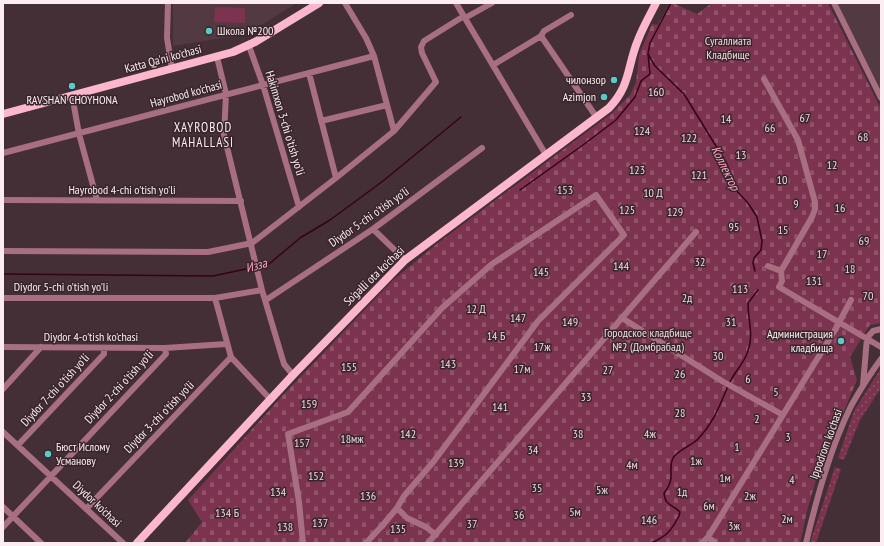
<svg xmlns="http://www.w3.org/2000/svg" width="884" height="546" viewBox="0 0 884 546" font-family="'PT Sans Narrow',sans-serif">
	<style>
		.built { fill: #533941 }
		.green { fill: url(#green-dots) }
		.cemetery { fill: url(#cemetery-stones) }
		.pitch { fill: #7c334f }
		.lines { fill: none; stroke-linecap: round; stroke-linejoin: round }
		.stream { stroke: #360119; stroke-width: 1.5 }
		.minor { stroke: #a76f81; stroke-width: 6 }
		.major { stroke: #fdb7cc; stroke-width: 8 }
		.poi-dot { fill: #54cdc6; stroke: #38252b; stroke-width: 1.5 }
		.labels { text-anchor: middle; stroke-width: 3; stroke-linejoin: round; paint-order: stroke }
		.poi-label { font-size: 12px; fill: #fbedf1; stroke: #38252b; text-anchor: end }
		.park-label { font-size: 12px; fill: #f0d8df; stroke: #38252b }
		.street-label { font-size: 12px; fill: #fbedf1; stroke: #38252b }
		.neighbourhood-label { font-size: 13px; letter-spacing: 1px; fill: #fbedf1; stroke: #38252b }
		.water-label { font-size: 13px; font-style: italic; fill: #fea5c2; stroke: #38252b }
	</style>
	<defs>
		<pattern id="green-dots" width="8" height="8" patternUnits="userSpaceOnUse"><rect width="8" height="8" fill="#7c334f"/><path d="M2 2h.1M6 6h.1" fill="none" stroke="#905169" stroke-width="1.8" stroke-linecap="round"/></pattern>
		<pattern id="cemetery-stones" width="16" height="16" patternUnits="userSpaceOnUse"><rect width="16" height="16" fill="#7c334f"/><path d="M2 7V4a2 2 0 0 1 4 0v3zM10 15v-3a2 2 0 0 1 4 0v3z" fill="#905169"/></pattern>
	</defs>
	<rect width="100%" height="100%" fill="#432f35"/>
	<path class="built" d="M173,3h124l-34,21 -35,13 -55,9z
		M834,3h47v95z"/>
	<path class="green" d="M881,368v20l-21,32 -16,40 -6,-2 16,-47z
		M835,467l6,2 -25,74h-6z"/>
	<path class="cemetery" d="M670,3h3l24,11 15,-11h116l53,106v214l-11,2 -20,32 7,23 -39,93 -11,38 -7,32h-615l17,-21 -14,-22 96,-106 109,-114 45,-37 173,-129 19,-19 6,-13 3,-27 13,-31 6,1z"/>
	<path class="pitch" d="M215,7l30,1v15l-31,-1z"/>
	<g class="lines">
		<path class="stream" d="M648,54l7,12 29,28 43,70 3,9 2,13 16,17 9,14 5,24 -1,9 -7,8 -1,5 2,8
			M520,190l63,-45 33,-25 19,-23 6,-16 9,-7 -2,-20 2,-11 21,-40
			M259,266l10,-2 31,-26 30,-18 53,-39 78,-64
			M3,274l210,2 42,-9
			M730,382c4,-9 12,-17 16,-26 9,-20 2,-34 2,-53l10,-13
			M651,543c16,-7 20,-12 28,-27l1,-4c-8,-8 -15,-6 -16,-19 13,-16 3,-23 9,-35 5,-8 18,-12 25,-19 16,-17 21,-32 30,-53"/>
		<path class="minor" d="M168,3l-1,35 5,31
			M345,3l21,35 8,18 20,75
			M456,3l90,152
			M834,3l47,95
			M465,18l27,-15
			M541,36l56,82
			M249,46l14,39 36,122
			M217,57l9,37 -2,41 38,155 22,74 9,11
			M493,65l48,-29 3,-5 27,-16
			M309,73l27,105
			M764,79l34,61 17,62v7l-3,8 -31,54 1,10 -3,6 102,60
			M72,95l7,39 18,66
			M321,121l66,-16
			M3,153l371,-97
			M3,200l238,1
			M373,229l32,31
			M3,251l205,1 44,-9 84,-65 58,-47 42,-49 -14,-29 -1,-6 3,-6 40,-25
			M768,266l13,5
			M3,298h212l47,-8
			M215,298l16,59 40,43
			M266,300l107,-71 109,-81
			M622,318l100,63 61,34
			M3,347l162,1 61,-4
			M863,385l4,-47 6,-7 8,-2
			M3,389l38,-42
			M3,432l120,111
			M18,445l86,-91v-6
			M3,507l38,36
			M397,508l10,10 19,9 10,8
			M86,509l145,-152
			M3,527l163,-173 -1,-6
			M708,537l7,6
			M303,543l-4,-41 -11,-68 60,-22 94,-104 50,-44 104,-69 28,40 -86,86 -104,140 -30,35 -7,12 -15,18 -16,17
			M428,543l268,-311
			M702,543l6,-6 127,-207 16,-30
			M806,543c11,-46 24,-94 45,-137 9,-16 19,-32 30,-47"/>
		<path class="major" d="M3,114l230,-62 22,-10 64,-39
			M137,543l156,-168 112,-115 204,-152c22,-23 18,-42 29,-68 5,-13 12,-25 18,-37"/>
	</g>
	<g class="poi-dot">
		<circle cx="209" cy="31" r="4"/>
		<circle cx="614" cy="80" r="4"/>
		<circle cx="72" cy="86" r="4"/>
		<circle cx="604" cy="97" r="4"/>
		<circle cx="841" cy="341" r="4"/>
		<circle cx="48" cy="454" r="4"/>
	</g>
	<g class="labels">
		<g class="poi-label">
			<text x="217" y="35" text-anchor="start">Школа №200</text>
			<text x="606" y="84">чилонзор</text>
			<text x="596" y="101">Azimjon</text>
			<text x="72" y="104" text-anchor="middle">RAVSHAN CHOYHONA</text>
			<text x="833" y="338">Администрация<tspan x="833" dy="14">кладбища</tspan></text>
			<text x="56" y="451" text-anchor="start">Бюст Ислому<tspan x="56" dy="14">Усманову</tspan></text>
		</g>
		<g class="park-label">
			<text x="728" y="45">Сугаллиата<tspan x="728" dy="14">Кладбище</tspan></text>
			<text x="656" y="96">160</text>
			<text x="805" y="122">67</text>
			<text x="726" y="123">14</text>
			<text x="770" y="132">66</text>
			<text x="642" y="135">124</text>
			<text x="863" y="141">68</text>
			<text x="689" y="142">122</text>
			<text x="741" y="159">13</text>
			<text x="832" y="169">12</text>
			<text x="637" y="174">123</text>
			<text x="699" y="179">121</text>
			<text x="782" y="184">10</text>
			<text x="565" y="194">153</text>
			<text x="653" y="197">10 Д</text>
			<text x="796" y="208">9</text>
			<text x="840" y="212">16</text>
			<text x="627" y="214">125</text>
			<text x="675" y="216">129</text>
			<text x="734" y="231">95</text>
			<text x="783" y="234">15</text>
			<text x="864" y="245">69</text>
			<text x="822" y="258">17</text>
			<text x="700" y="266">32</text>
			<text x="621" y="270">144</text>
			<text x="850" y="273">18</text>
			<text x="541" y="276">145</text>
			<text x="814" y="285">131</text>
			<text x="740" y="293">113</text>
			<text x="868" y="300">70</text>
			<text x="687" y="302">2д</text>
			<text x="476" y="313">12 Д</text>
			<text x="518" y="322">147</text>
			<text x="570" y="326">149</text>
			<text x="731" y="326">31</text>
			<text x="648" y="337">Городское кладбище<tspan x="648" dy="14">№2 (Домбрабад)</tspan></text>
			<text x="496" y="340">14 Б</text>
			<text x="542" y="351">17ж</text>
			<text x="718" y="360">30</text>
			<text x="448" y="368">143</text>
			<text x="349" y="371">155</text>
			<text x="522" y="373">17м</text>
			<text x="608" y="374">27</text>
			<text x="680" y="378">26</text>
			<text x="748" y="383">6</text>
			<text x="776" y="396">5</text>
			<text x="586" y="401">33</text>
			<text x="309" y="408">159</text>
			<text x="500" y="411">141</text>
			<text x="680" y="417">28</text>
			<text x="757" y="423">2</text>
			<text x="408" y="438">142</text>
			<text x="578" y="438">38</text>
			<text x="650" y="438">4ж</text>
			<text x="788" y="441">3</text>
			<text x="352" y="443">18мж</text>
			<text x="302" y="447">157</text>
			<text x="737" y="451">1</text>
			<text x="533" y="454">34</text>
			<text x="696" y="465">1ж</text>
			<text x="456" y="467">139</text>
			<text x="632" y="469">4м</text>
			<text x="316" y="480">152</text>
			<text x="725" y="482">1м</text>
			<text x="792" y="484">4</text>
			<text x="537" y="492">35</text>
			<text x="602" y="494">5ж</text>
			<text x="278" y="496">134</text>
			<text x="682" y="496">1д</text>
			<text x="368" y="500">136</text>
			<text x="750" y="500">2ж</text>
			<text x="709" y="510">6м</text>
			<text x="575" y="516">5м</text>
			<text x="227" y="517">134 Б</text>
			<text x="519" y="519">36</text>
			<text x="787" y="523">2м</text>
			<text x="649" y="524">146</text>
			<text x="320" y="527">137</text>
			<text x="472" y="528">37</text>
			<text x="734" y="530">3ж</text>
			<text x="285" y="531">138</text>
			<text x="398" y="533">135</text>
		</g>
		<g class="street-label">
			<text transform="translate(163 59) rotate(-15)" y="4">Katta Qa'ni ko'chasi</text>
			<text transform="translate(186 94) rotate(-15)" y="4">Hayrobod ko'chasi</text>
			<text transform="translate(285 123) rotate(73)" y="4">Hakimxon 3-chi o'tish yo'li</text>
			<text x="122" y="194">Hayrobod 4-chi o'tish yo'li</text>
			<text transform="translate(369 217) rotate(-35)" y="4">Diydor 5-chi o'tish yo'li</text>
			<text transform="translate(374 276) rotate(-44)" y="4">So'galli ota ko'chasi</text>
			<text x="61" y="291">Diydor 5-chi o'tish yo'li</text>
			<text x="91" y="341">Diydor 4-o'tish ko'chasi</text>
			<text transform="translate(119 387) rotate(-47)" y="4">Diydor 2-chi o'tish yo'li</text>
			<text transform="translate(55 390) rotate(-47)" y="4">Diydor 7-chi o'tish yo'li</text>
			<text transform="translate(159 417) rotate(-46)" y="4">Diydor 3-chi o'tish yo'li</text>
			<text transform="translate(826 444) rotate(-70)" y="4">Ippodrom ko'chasi</text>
			<text transform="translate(97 504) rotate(43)" y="4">Diydor ko'chasi</text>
		</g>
		<g class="neighbourhood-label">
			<text x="203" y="132">XAYROBOD<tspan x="203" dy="15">MAHALLASI</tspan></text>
		</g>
		<g class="water-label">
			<text transform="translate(726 168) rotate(64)" y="5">Коллектор</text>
			<text transform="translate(256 265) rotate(-16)" y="5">Изза</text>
		</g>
	</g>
	<rect width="884" height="546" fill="none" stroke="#fbedf1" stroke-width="8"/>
</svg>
